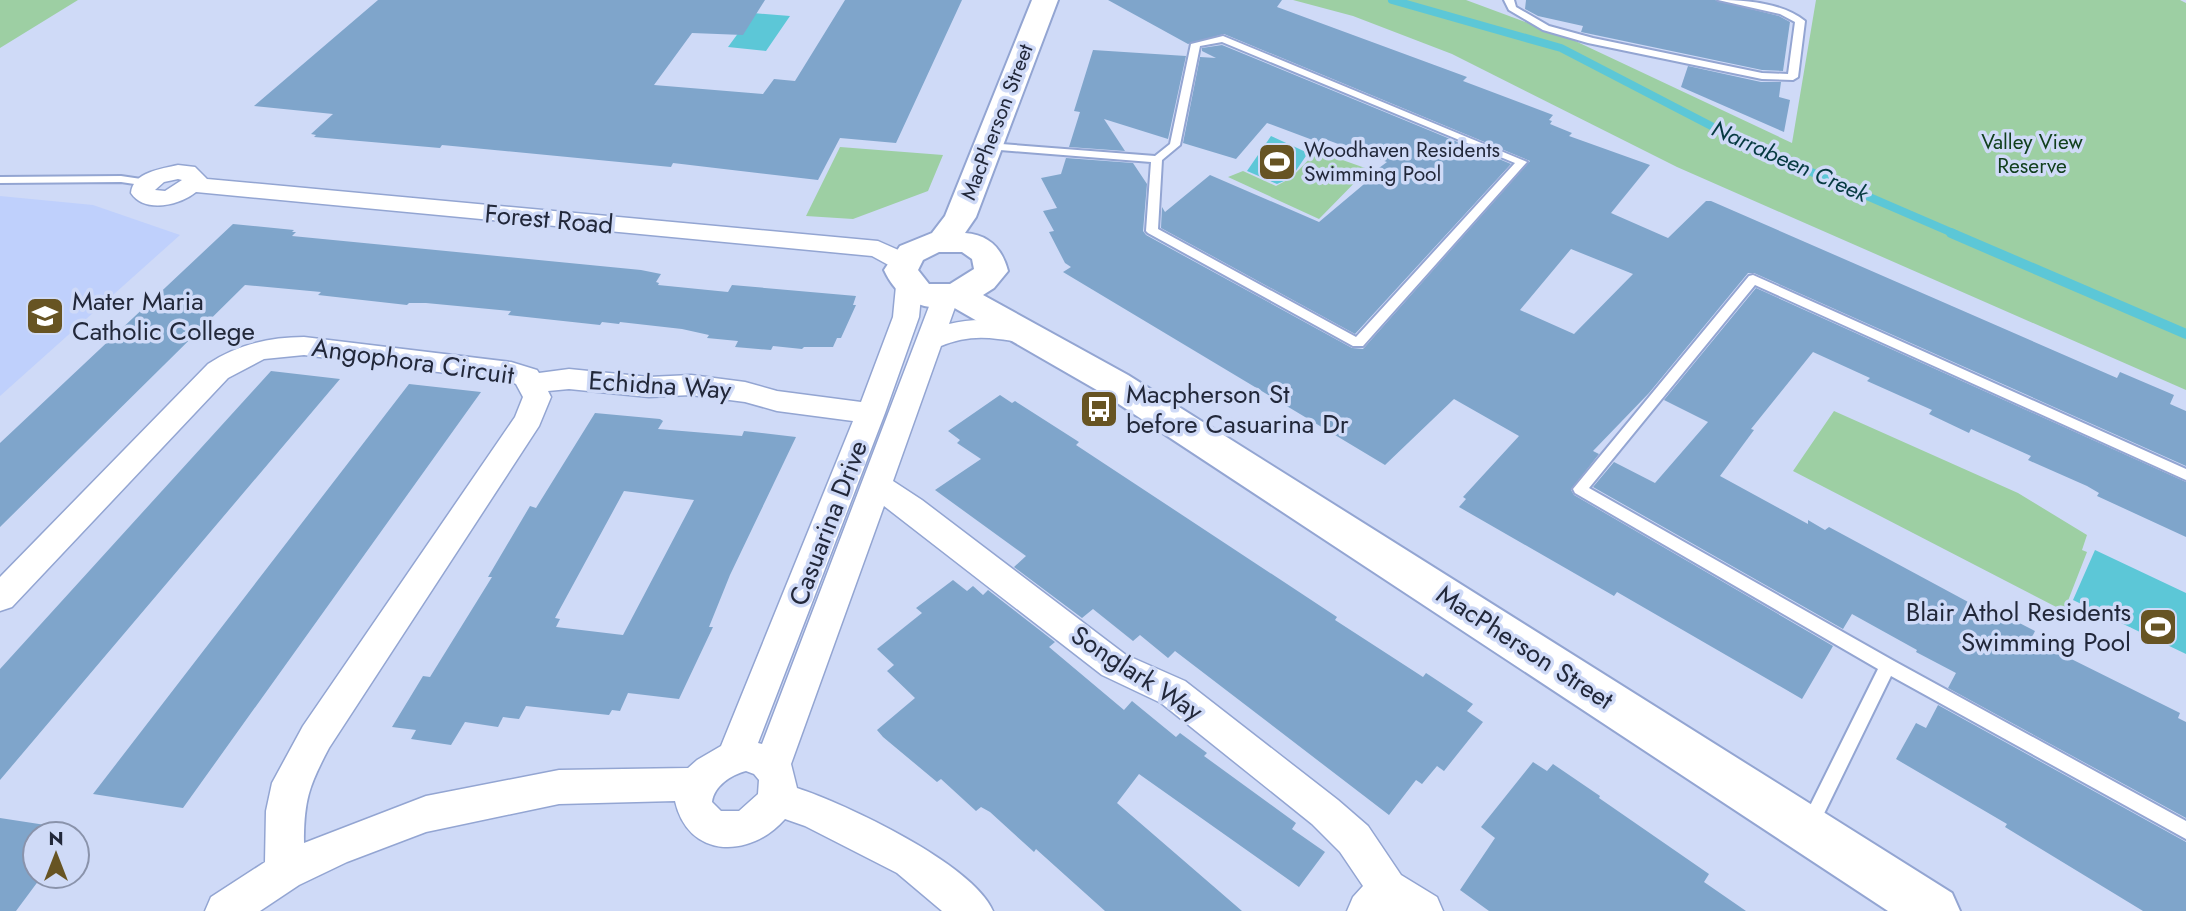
<svg xmlns="http://www.w3.org/2000/svg" width="2186" height="911" viewBox="0 0 2186 911" font-family="Jost,sans-serif">
	<style>
		.built { fill: #bfd0fc }
		.green { fill: #9dcfa3 }
		.water { fill: #5cc7d7 }
		.lines { fill: none; stroke-linecap: round; stroke-linejoin: round }
		.stream-far1 { stroke: #5cc7d7; stroke-width: 8 }
		.stream { stroke: #5cc7d7; stroke-width: 10 }
		.building { fill: #7fa5cb; fill-rule: evenodd }
		.lane-casing { stroke: #93a5d2; stroke-width: 4 }
		.street-casing { stroke: #93a5d2; stroke-width: 3 }
		.secondary-casing { stroke: #93a5d2; stroke-width: 4 }
		.lane { fill: #fff; fill-rule: evenodd }
		.street { fill: #fff; fill-rule: evenodd }
		.secondary { fill: #fff; fill-rule: evenodd }
		.labels { text-anchor: middle; stroke-width: 7; stroke-linejoin: round; paint-order: stroke }
		.far-street-label { font-size: 21px; fill: #22283a; stroke: #cfdaf7 }
		.far-park-label { font-size: 21px; fill: #11401d; stroke: #cfdaf7 }
		.far-poi-label { font-size: 21px; fill: #22283a; stroke: #cfdaf7; text-anchor: start }
		.far-water-label { font-size: 23px; font-style: italic; fill: #063a41; stroke: #cfdaf7 }
		.street-label { font-size: 26px; fill: #22283a; stroke: #cfdaf7 }
		.poi-label { font-size: 26px; fill: #22283a; stroke: #cfdaf7; text-anchor: start }
	</style>
	<rect width="100%" height="100%" fill="#cfdaf7"/>
	<path class="built" d="M0,196l93,9 87,30 -180,161z"/>
	<path class="green" d="M0,0h78l-78,48z
		M1293,0h173l105,39 221,104 24,-143h364l6,3v387l-509,-223 -225,-113 -99,-38z
		M840,147l103,8 -15,36 -75,28 -47,-3z
		M1317,151l51,18 -49,50 -91,-42 15,-6 33,15 15,-8z
		M1834,411l184,82 69,42 -5,15 5,2 -23,59 -271,-140z"/>
	<path class="water" d="M753,13l37,3 -24,35 -38,-4z
		M1271,136l37,17 -17,25 -14,6 -30,-13z
		M2095,550l91,43v61l-113,-54z"/>
	<g class="lines">
		<path class="stream-far1" d="M1392,0l169,48 183,95 211,91"/>
		<path class="stream" d="M1951,233l235,101"/>
	</g>
	<path class="building" d="M378,0h387l-22,35 -51,-2 -38,52 109,9 11,-15 21,2 50,-81h117l-66,143 -56,-5 -22,42 -145,-17 -2,4 -229,-22 -2,3 -126,-11 2,-2 -5,-1 22,-20 -79,-8z
		M1108,0h174l-5,7 190,70 -4,4 90,34 -4,5 3,1 -2,3 22,9 -3,3 81,29 -39,48 57,25 38,-37h5l406,177 3,-6 54,23 -4,9 16,7v55l-432,-193h-6l-99,120 -56,58 6,3 -28,36 3,5 259,151 -31,53 -185,-107 -3,4 -155,-89 7,-8 -3,-2 56,-61 -65,-37 -69,66 -322,-193 8,-5 -6,-4 -16,-31 5,-1 -11,-20 14,-3 -16,-30 20,-4 5,-16 67,5 14,21 -4,47 3,4 206,113 11,1 167,-188 -306,-127 -36,10zM1571,249l62,25 -59,60 -54,-24z
		M1526,0h189l64,16 11,6 -7,49 -21,-1 -181,-38 2,-6 -45,-10 -13,-7z
		M1222,45l289,119 -156,170 -194,-106 1,-21 3,5 45,-37 109,47 63,-53 -3,-1 8,-6 -65,-24 -4,4 -51,-19 -31,36 -53,-16 17,-86 16,1 -14,-7v-3z
		M1093,50l93,6 -18,83 -64,-20 21,32 -56,-4 11,-35 -6,-1z
		M1688,66l73,16h20l-2,15 11,3 -6,32 -103,-45z
		M233,224l61,6 -2,2h4l-4,4 349,34 20,4 -5,8 3,1 -1,2 70,7 4,-7 124,11 -3,9h3l-15,33h-4l-4,9h-29l-2,2 -29,-3 -2,4 -36,-3 3,-6 -31,-3 2,-3 -27,-6 -62,-7 -1,2 -17,-2 -2,3 -92,-10 3,-4 -85,-8h-17l-2,2 -89,-10 3,-3 -76,-7 -245,242v-84z
		M1756,288l430,194v55l-89,-41 2,-3 -12,-7 -59,-26 3,-4 -60,-27 -2,4 -40,-19 3,-4 -65,-29 3,-3 -57,-26 -62,77 3,1 -34,46 88,48v-4l17,10 4,-3 167,90 2,-5 37,19 -4,8 149,74 -2,5 8,4v96l-238,-130 8,-15 -40,-21 1,-2 -65,-36 -9,15 -250,-142 21,-25 41,21 53,-61 -44,-22z
		M271,371l69,8 -340,401v-111z
		M409,384l72,8 -298,416 -90,-14z
		M1000,395l12,8 3,-2 64,41 -3,3 261,172 -2,3 88,57 3,-4 47,31 -6,7 16,11 -39,49 -7,-5 -15,18 -6,-4 -27,35 -214,-164 -7,7 -28,-23 -7,6 -40,-32 -11,9 -68,-51 12,-11 -91,-66 46,-31 -24,-16 3,-3 -12,-9z
		M595,413l65,6 3,2 -5,8 84,7 2,-5 52,6 -66,138 -21,52h4l-34,72 -51,-6 -8,18 -8,-1 -3,5 -83,-9 -7,13 -16,-2 -5,10 -33,-5 -14,23 -40,-6 5,-9 -24,-3 31,-51 7,1 62,-100h-4l42,-71 6,2zM624,491l70,9 -71,135 -67,-8 4,-8 -5,-1z
		M953,580l14,11 6,-5 10,9 5,-5 67,52 -6,5 75,63 8,-9 44,36 4,-4 27,20 -3,3 92,67 -4,6 33,23 -26,35 -160,-113 -22,29 125,108h-137l-69,-62 -2,3 -44,-40 -9,-5 -5,4 -35,-32 -4,3 -54,-45 -6,-7 38,-32 -28,-27 7,-6 -17,-16 45,-36 -6,-5z
		M1938,705l248,137v69h-43l-138,-84 2,-3 -111,-65 20,-36 10,5z
		M1533,762l14,9 6,-7 47,32 -1,2 110,76 -5,8 42,29h-257l-29,-21 35,-52 -14,-11z
		M0,818l78,12 -3,4h-40v42h7l-26,35h-16z"/>
	<g class="lines">
		<defs>
			<path id="lane" d="M1504,0h10l2,7 33,19 44,12 169,35 26,1 7,-52 -15,-8 -62,-14c28,0 65,3 87,21l-7,56 -5,3 -31,-1 -174,-36 -45,-13 -34,-20z
				M1223,36l304,126 -164,184h-10l-205,-113 -2,-2 5,-69 -163,-13 -5,-3 5,-3 167,13 15,-12 21,-100zM1222,42l293,121 -159,174 -198,-108 4,-69 18,-15 20,-99z
				M121,176l27,4 6,3 -6,3 -27,-4 -121,1v-6z
				M1753,275l433,194v11l-431,-195 -166,203 305,173 292,160v18l-295,-163 -76,156 -6,2 -6,-2 -3,-6 3,-6 75,-151 -303,-176 -2,-4 176,-213z"/>
			<path id="street" d="M178,165l17,2 12,12 671,62 34,15 4,6 -4,6 -9,2 -9,-2 -22,-12 -676,-64c-16,13 -51,22 -65,1 2,-21 30,-24 47,-28zM178,179l4,1 -17,11 -10,-1 9,-8z
				M909,278l9,2 4,6 -3,31 -34,96 -127,330 4,1 171,-448 4,-6 9,-2 9,2 4,6 -10,28c28,-7 56,-4 84,4l3,6 -3,6c-13,4 -23,0 -35,-1 -20,-3 -38,-1 -57,7l-48,135 29,19 204,155 59,26 153,119 30,26 33,49 36,22 6,14h-96l6,-14 10,-11 -23,-34 -28,-28 -151,-121 -59,-28 -218,-169 -93,258 6,24c49,16 176,76 196,123h-51l-45,-38 -92,-47 -20,-7c-35,40 -97,40 -110,-18l-116,3 -133,28 -79,30 -48,23 -39,26h-55l6,-14 54,-35 1,-51 6,-28 31,-57 212,-309 8,-20 -7,-13 -7,-3 -205,-26 -40,4 -36,19 -216,229 -12,4v-34l208,-213c29,-19 61,-27 96,-27l207,25 26,8 2,3 30,-4 80,8 42,-2 54,7 32,9 84,11 32,-85 3,-31 4,-6zM569,389l80,8 42,-2 54,7 32,9 76,10 -132,325 -24,14 -9,8 -129,2 -133,26 -122,47c0,-43 5,-57 25,-95l210,-322 12,-29 -3,-6zM746,771l8,3 5,6 -1,14 -19,17h-18l-9,-9c2,-16 19,-27 34,-31z"/>
			<path id="secondary" d="M1032,0h26l-82,217 -11,16c24,2 37,15 43,38l-14,17 -11,7 145,80 824,518 8,18h-72l-786,-518 -151,-87c-31,6 -54,-8 -67,-36l16,-24 32,-13 13,-17zM939,252h23l10,7 2,10 -24,15h-21l-11,-14 5,-10z"/>
		</defs>
		<use href="#lane" class="lane-casing"/>
		<use href="#street" class="street-casing"/>
		<use href="#secondary" class="secondary-casing"/>
		<use href="#lane" class="lane"/>
		<use href="#street" class="street"/>
		<use href="#secondary" class="secondary"/>
	</g>
	<defs>
		<symbol id="stadium-square" viewBox="-11 -11 22 22"><rect x="-9" y="-9" width="18" height="18" rx="4" fill="#675423" stroke="#cfdaf7"/><path d="M0-5a6.5 5 0 1 0 0 10a6.5 5 0 1 0 0-10ZM-3.5-1.8h7v3.6h-7Z" fill="#fff"/></symbol>
		<symbol id="school-square" viewBox="-11 -11 22 22"><rect x="-9" y="-9" width="18" height="18" rx="4" fill="#675423" stroke="#cfdaf7"/><path d="M0-5L7-2L0 1L-7-2ZM-4 1L0 2.5L4 1V4Q0 6-4 4Z" fill="#fff"/></symbol>
		<symbol id="bus-square" viewBox="-11 -11 22 22"><rect x="-9" y="-9" width="18" height="18" rx="4" fill="#675423" stroke="#cfdaf7"/><path d="M-5-6H5V4H4V6H2V4H-2V6H-4V4H-5ZM-3.5-4V0h7V-4ZM-3.5 1.2v1.5H-2V1.2ZM2 1.2v1.5H3.5V1.2Z" fill="#fff"/></symbol>
	</defs>
	<g fill-rule="evenodd">
		<use href="#stadium-square" x="1255" y="140" width="44" height="44"/>
		<use href="#school-square" x="23" y="294" width="44" height="44"/>
		<use href="#bus-square" x="1077" y="387" width="44" height="44"/>
		<use href="#stadium-square" x="2136" y="605" width="44" height="44"/>
	</g>
	<g class="labels">
		<g class="far-street-label">
			<text transform="translate(997 122) rotate(-69)" y="7">MacPherson Street</text>
		</g>
		<g class="far-park-label">
			<text x="2032" y="149">Valley View<tspan x="2032" dy="24">Reserve</tspan></text>
		</g>
		<g class="far-poi-label">
			<text x="1304" y="157">Woodhaven Residents<tspan x="1304" dy="24">Swimming Pool</tspan></text>
		</g>
		<g class="far-water-label">
			<text transform="translate(1790 161) rotate(24)" y="8">Narrabeen Creek</text>
		</g>
		<g class="street-label">
			<text transform="translate(549 219) rotate(5)" y="9">Forest Road</text>
			<text transform="translate(413 361) rotate(8)" y="9">Angophora Circuit</text>
			<text transform="translate(660 385) rotate(4)" y="9">Echidna Way</text>
			<text transform="translate(828 523) rotate(-69)" y="9">Casuarina Drive</text>
			<text transform="translate(1525 647) rotate(33)" y="9">MacPherson Street</text>
			<text transform="translate(1137 673) rotate(33)" y="9">Songlark Way</text>
		</g>
		<g class="poi-label">
			<text x="72" y="310">Mater Maria<tspan x="72" dy="30">Catholic College</tspan></text>
			<text x="1126" y="403">Macpherson St<tspan x="1126" dy="30">before Casuarina Dr</tspan></text>
			<text x="2131" y="621" text-anchor="end">Blair Athol Residents<tspan x="2131" dy="30">Swimming Pool</tspan></text>
		</g>
	</g>
	<g transform="translate(56 855)"><circle r="33" fill="#cfdaf7" stroke="#8a93ab" stroke-width="2"/>
	<path d="M0-5L12 26L0 18L-12 26Z" fill="#675423"/>
	<text y="-10" font-size="19" font-weight="bold" text-anchor="middle" fill="#22283a">N</text>
	</g>
</svg>
